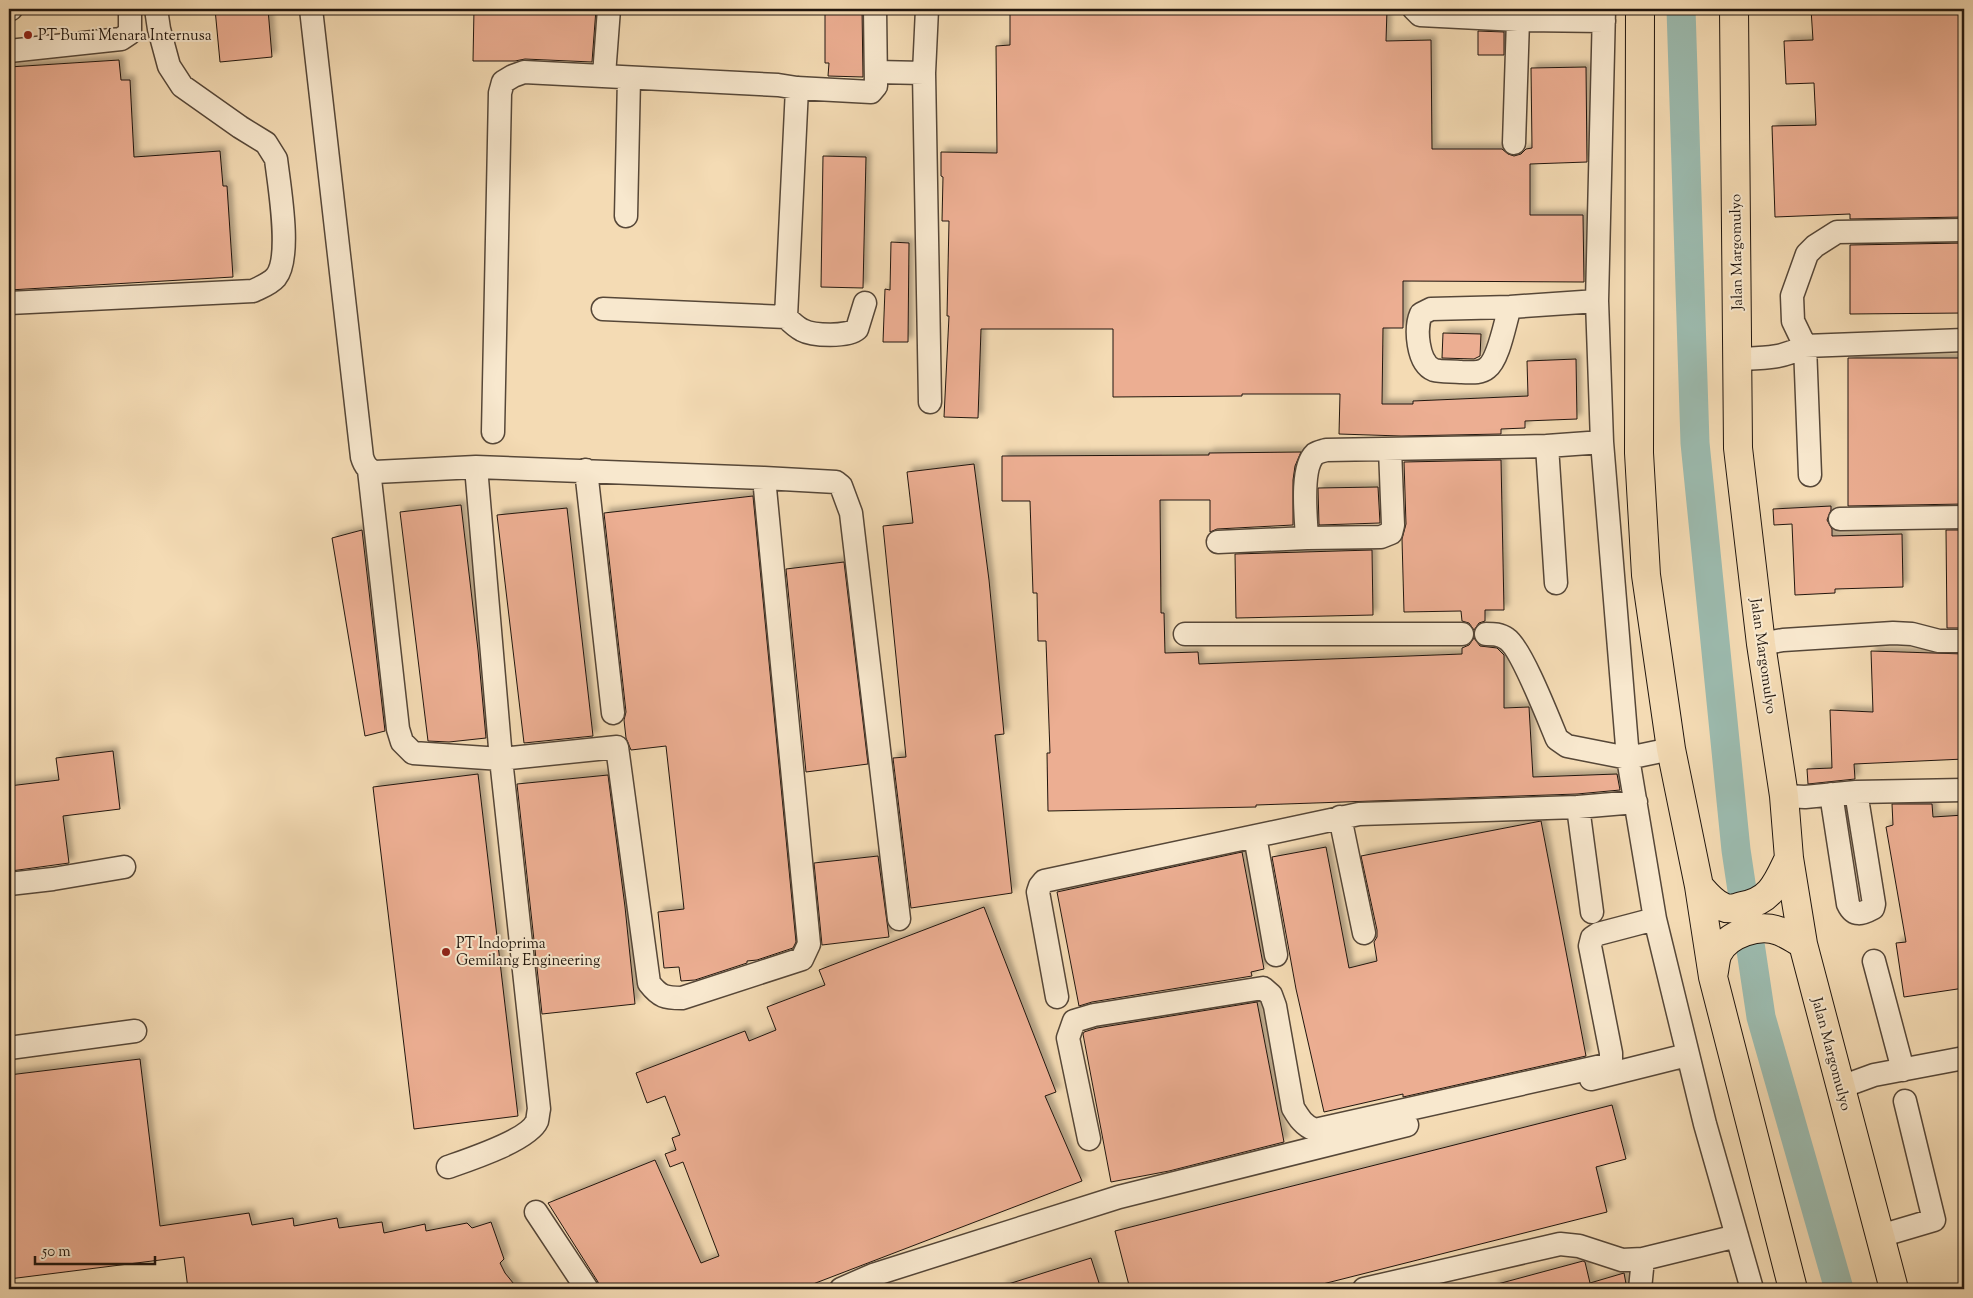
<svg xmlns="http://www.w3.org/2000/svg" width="1973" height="1298" viewBox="0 0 1973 1298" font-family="'Sorts Mill Goudy',serif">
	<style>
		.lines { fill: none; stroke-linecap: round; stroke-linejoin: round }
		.river { stroke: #9cbbaf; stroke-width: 29 }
		.building { fill: #ecae92; stroke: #21160e; filter: url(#shadow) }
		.minor-casing { stroke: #564738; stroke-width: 25 }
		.major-casing { stroke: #21160e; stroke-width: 30 }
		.minor { stroke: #f8e8ce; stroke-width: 22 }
		.major { stroke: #f4dbb4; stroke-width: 28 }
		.poi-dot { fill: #8f2418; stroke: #f8e8ce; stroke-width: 2 }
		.labels { text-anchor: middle; stroke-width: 4; stroke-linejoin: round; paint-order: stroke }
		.poi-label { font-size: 15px; fill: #21160e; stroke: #f8e8ce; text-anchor: start }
		.street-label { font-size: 15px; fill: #21160e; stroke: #f8e8ce }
	</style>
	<defs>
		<filter id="shadow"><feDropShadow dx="4.5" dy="-4.5" stdDeviation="2.5" flood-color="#0004"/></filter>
	</defs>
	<rect width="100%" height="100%" fill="#f4dbb4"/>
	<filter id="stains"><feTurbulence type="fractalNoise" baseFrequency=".004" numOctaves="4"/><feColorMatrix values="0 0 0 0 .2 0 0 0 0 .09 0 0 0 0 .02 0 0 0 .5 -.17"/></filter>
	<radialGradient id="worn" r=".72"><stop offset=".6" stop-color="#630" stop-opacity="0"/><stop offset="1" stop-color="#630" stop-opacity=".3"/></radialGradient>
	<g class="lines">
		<path class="river" d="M1681,9l14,434 41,407 25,167 78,272"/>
	</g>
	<path class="building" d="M215,9h53l4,48 -52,5z
		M474,9h122l-4,53 -67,-3 -10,2h-42z
		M825,9h37l1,68 -35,-1 1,-13h-4z
		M1010,9h377l-1,32 45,-1 1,109h70l6,5 6,2 7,-2 5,-5 6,-1 -1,-80 55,-1 1,95 -57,2v51h53l1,67 -181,-1v47h-20l-1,76h31v-3l115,-5 -1,-35 49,-2 1,60 -52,2v7l-24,1v5l-100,2 -62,-2 1,-40h-98v2l-129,1v-68h-132l-3,89 -34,-1 5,-101h-2l2,-95h-7l1,-44 -2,-1v-24l56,1 -1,-107 14,-1z
		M1811,9h153v208l-114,2v-5l-75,3 -3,-91 44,-1 -2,-42 -28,1 -2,-43 29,-1z
		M1478,31l26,1v23h-26z
		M119,60l2,20h9l4,77 86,-6 3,35h4l6,91 -224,13v-223z
		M823,156l43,1 -3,131 -42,-1z
		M891,242l18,1 -1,99h-25l2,-53 5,1z
		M1964,243v70l-114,1v-69z
		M1443,333l38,1 -1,22 -6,3 -32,-1z
		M1848,358h116v146l-116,2z
		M1301,452l-6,14 -2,14v45l-76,4 -7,3v-32h-50l1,113h3l1,40 33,-1 1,12 263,-10v-6l7,-3 5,-7 6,8 17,2 7,7v53l25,-1 4,70 84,-3 3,16 -43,4 -321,11v2l-208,4 -1,-58h3l-4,-112h-8l-1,-48h-4l-3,-92h-28v-45l207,-1v-2z
		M1501,460l3,150h-19v11l-6,2 -5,7 -5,-7 -7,-2 -1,-10 -57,1 -2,-73 4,-15 -2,-62z
		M974,464l15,116 15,154 -9,1 17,158 -101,15 -18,-150 13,-1 -23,-231 30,-3 -6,-51z
		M1378,487l2,36 -61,2 -1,-37z
		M753,496l43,446 -3,6 -36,12 -10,1v2l-52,17 -14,1 -2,-14 -15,1 -6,-56 26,-3 -18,-163 -35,4 -5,-12 -2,-18 2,-8 -22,-199z
		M461,505l17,145 8,88 -37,4 -21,-1 -28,-229z
		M1831,506v4l-4,10 5,9v7l70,-2 1,53 -68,2v4l-40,2 -3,-71 -18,1 -1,-16z
		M567,508l26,228 -69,7 -27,-228z
		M362,530l23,201 -20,5 -33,-198z
		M1946,530h18v98h-17z
		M1372,550l1,65 -137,3 -1,-64z
		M844,562l24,202 -62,8 -20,-203z
		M1871,651l93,3v105l-110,5 1,15 -47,5 -1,-15 25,-1 -2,-58 43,2z
		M113,751l7,58 -57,7 6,47 -58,8 -2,-22v-63l50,-6 -3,-22z
		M478,774l40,342 -104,13 -41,-342z
		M608,775l17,132 10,97 -93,10 -25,-230z
		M1892,804h40l1,13 31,-2v173l-60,9 -8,-54 10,-1 -20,-115 7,-2z
		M1541,821l45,235 -183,41v-3l-79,18 -28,-123 -24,-132 54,-10 23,121 28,-7 -3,-19 3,-5v-7l-16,-74z
		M1242,852l22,117 -13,3 1,4 -160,26 -13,4 -22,-114z
		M878,856l11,81 -67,8 -8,-82z
		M984,907l72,185 -11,4 37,85 -282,108h-200l-2,-7 -50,-79 107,-43 46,103 18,-7 -36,-94 -13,5 -5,-13 11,-4 -4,-12 8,-3 -15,-39 -18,7 -11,-30 109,-42 4,10 27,-11 -9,-23 58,-22 -6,-15z
		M1257,1002l27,140 -115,29 -58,11 -28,-148 1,-2 13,-4z
		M140,1059l20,167 89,-13 3,12 41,-7 1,8 43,-8 2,10 43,-6 2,11 41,-9 1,7 41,-8 5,5 19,-6 13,37 -4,4 5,10 13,16h-330l-4,-32 -175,22v-204z
		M1612,1105l14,54 -30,8 11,45 -304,77h-173l-15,-58z
		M1091,1258l10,31h-99v-3z
		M1583,1261l2,1 5,21 34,-10 3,16h-132l-1,-4z"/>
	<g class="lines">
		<defs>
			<path id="minor" d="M9,9h2
				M311,9l51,448c2,7 5,13 13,15l101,-5 25,292 38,350c-1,4 -1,8 -2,12 -8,19 -69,39 -89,46
				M1414,9l6,6 98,5 86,1
				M1513,9l5,11 -4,123
				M1604,9l-7,292 5,141 26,316 27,161 50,205 47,165
				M9,51l112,-12 9,-6v-24
				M876,72l48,1 6,329
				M924,73l3,-64
				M604,75l5,-66
				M626,216l3,-138
				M9,303l244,-12c8,-4 17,-7 23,-14 16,-20 3,-92 0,-118l-10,-16 -26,-16 -58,-41 -13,-20 -10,-37 -3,-20
				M1510,307c-5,15 -11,52 -23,61 -7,6 -18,4 -26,4 -8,-1 -20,0 -27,-2 -17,-7 -19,-42 -13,-56l10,-5 79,-2 87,-6
				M603,309l183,8c5,5 10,10 16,13 11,6 46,7 55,-1l8,-26
				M786,317l11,-229
				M1738,359c25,-1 43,0 67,-13l159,-6
				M493,432l7,-339 3,-11 10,-6 11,-4 254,13 19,3 74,4 5,-6 -1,-77
				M1390,449l3,76 -2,8 -10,4 -74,1c-1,-20 -7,-70 8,-84 3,-2 8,-3 11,-4l221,-4
				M369,470l29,259 4,13 11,11 88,6 116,-12 32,236c11,14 16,15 33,15l120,-39 7,-15 -45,-466 -288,-11
				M586,470l27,243
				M1810,475l-5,-129 -12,-25 -1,-25 15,-42 8,-8 22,-14 127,-2
				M764,478l72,4 5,4 10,27 48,406
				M1840,519l124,-2
				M1218,542l89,-4
				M1556,583l-9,-137 55,-4
				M1185,634h277
				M1486,634c8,0 14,0 21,5 14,9 42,81 50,100l10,7 61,12 43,-9
				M1761,644l22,-4 110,-7 19,1 27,7h25
				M1831,794l17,110c6,13 14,10 25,4l1,-4 -18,-112
				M1784,796l21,1 51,-5 108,-2
				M1578,807l14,105
				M1340,817l24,116
				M1255,836l21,119
				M9,884l44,-5 71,-12
				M1874,961l29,109
				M1057,997l-19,-105 2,-6 4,-5 315,-67 219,-7 58,-5
				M9,1048l126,-17
				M1591,1079l96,-24
				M1841,1087l33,-12 90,-17
				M1089,1139l-21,-101 6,-17 20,-6 169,-27 8,7 4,11 18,102c6,10 11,18 22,22l291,-65 5,-6v-6l-21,-107 2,-8 6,-4 57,-15
				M536,1212l51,77
				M1880,1236l54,-16 -29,-119
				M841,1289l32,-14 246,-78 288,-72
				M1364,1289l196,-45 19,2 43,14 21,-1 94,-23
				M1640,1289l3,-30"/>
			<path id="major" d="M1640,9l-1,444 7,122 25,174 28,137 14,91 80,312
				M1734,9l4,439 23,196 23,152 5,62 14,86 91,345
				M1699,886c7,8 14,17 24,21 6,3 13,1 19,-1 29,-5 35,-23 47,-48
				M1713,976c2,-7 2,-17 5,-23 10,-19 41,-30 61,-22 6,2 17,9 24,13"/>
		</defs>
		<use href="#minor" class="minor-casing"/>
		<use href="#major" class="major-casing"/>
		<use href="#minor" class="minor"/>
		<use href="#major" class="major"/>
	</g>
	<g class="poi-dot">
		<circle cx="28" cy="35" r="5"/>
		<circle cx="446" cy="952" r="5"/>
	</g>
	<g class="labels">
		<g class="poi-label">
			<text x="38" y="40">PT Bumi Menara Internusa</text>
			<text x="456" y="948">PT Indoprima<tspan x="456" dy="17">Gemilang Engineering</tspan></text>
		</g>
		<g class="street-label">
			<text transform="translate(1736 252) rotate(-91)" y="5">Jalan Margomulyo</text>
			<text transform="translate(1764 656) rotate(82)" y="5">Jalan Margomulyo</text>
			<text transform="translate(1832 1054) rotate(75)" y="5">Jalan Margomulyo</text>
		</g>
	</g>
	<rect width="1973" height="1298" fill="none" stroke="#f4dbb4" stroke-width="30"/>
	<rect x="10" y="10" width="1953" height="1278" fill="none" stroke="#21160e" stroke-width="2.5"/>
	<rect x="15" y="15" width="1943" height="1268" fill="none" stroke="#21160e"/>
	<path d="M35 1256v8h120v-8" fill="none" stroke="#21160e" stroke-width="2.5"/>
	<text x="42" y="1256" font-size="15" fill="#21160e" stroke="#f8e8ce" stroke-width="4" paint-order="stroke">50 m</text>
	<rect width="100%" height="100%" filter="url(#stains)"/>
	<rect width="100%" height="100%" fill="url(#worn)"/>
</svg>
